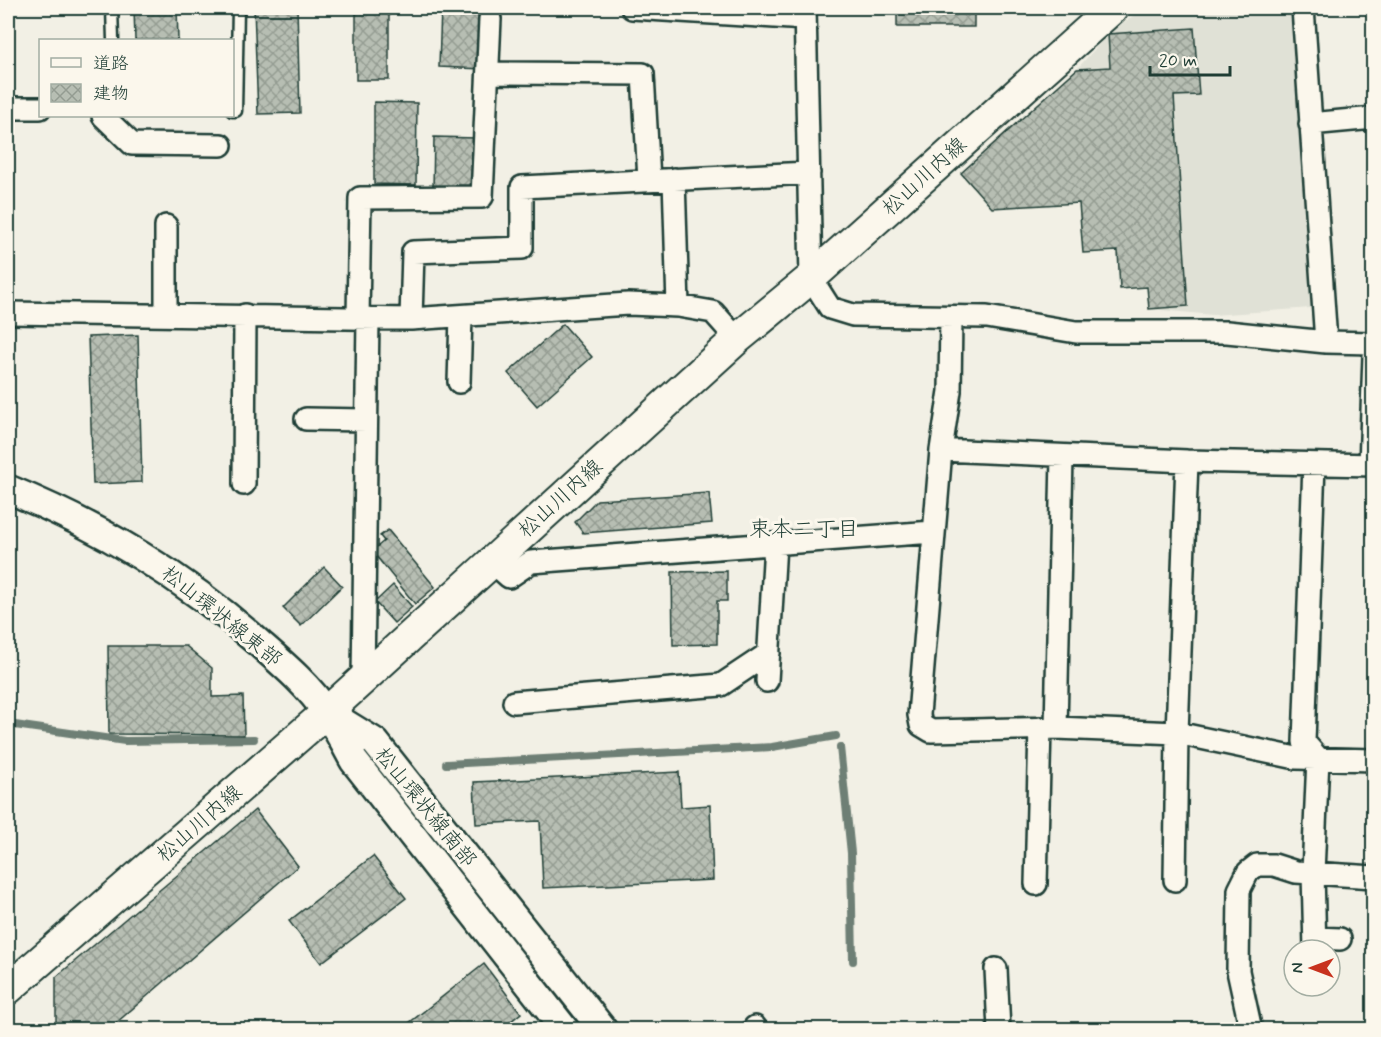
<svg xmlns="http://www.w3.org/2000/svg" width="1381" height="1037" viewBox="0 0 1381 1037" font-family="Mynerve,'Klee One',sans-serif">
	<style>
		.built { fill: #e0e1d6 }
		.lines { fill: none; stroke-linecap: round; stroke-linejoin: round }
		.stream { stroke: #6e7f75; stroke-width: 8 }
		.building { fill: url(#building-cross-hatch); stroke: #1f3d34; stroke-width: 1.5 }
		.service-casing { stroke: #1f3d34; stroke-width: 15 }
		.minor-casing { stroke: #1f3d34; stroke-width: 26 }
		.tertiary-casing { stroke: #1f3d34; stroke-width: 32 }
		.secondary-casing { stroke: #1f3d34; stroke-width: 34 }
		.service { stroke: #fbf7ec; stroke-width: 10 }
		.minor { stroke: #fbf7ec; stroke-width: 21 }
		.tertiary { stroke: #fbf7ec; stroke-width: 27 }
		.secondary { stroke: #fbf7ec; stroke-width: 30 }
		.labels { text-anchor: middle; stroke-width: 6; stroke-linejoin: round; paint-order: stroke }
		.street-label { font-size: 21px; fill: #1f3d34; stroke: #fbf7ec }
		.neighbourhood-label { font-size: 22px; fill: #1f3d34; stroke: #fbf7ec }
	</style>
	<defs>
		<pattern id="building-cross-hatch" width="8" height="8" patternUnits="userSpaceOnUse" patternTransform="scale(1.5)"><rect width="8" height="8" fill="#b7beb3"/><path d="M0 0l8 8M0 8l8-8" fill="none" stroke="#949c92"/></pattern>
	</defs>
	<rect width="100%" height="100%" fill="#f2f0e5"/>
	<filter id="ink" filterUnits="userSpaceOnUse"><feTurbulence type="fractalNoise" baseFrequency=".0167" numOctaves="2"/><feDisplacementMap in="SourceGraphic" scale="12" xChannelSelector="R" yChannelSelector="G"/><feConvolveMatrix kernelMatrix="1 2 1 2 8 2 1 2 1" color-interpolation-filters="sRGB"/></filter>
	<g filter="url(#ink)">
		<path class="built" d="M1144,8h151l16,300 -98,7 -64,-6 -2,-22 -27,2 -2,-38 -35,2 -4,-50 -87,5 -31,-35 116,-104 31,-35z"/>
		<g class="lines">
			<path class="stream" d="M8,724l117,17 129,-2
				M840,747l11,106 2,108
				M446,764l326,-17 64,-11"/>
		</g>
		<path class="building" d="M8,8h2l-1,83h-1z
			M134,8h43l1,32h-43z
			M254,8h43l3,105 -42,1z
			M356,8h33v72h-33z
			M441,8h43l-2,61 -43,-2z
			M897,8h77v19h-77z
			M1194,28l5,67 -25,1 14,210 -39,3 -2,-22 -27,2 -2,-38 -35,2 -4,-50 -87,5 -31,-35 116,-104 33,-2 -2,-33z
			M374,102l43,1 -1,82 -42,-1z
			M434,137l43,1 -1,51h-43z
			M563,324l29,33 -55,49 -29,-33z
			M138,335l4,147 -49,2 -5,-147z
			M709,493l3,30 -129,10 -8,-11 22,-22z
			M388,530l47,57 -20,17 -43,-53 12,-10 -4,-5z
			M324,567l18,19 -41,40 -18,-18z
			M727,571v30h-10v43l-44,1 -1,-73z
			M393,585l19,22 -18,16 -19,-21z
			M108,646h78l26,22v29l31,-1 1,39 -135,-1z
			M679,772l2,35 29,-2 3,75 -170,8 -3,-67 -64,3 -2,-42z
			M255,810l43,56 -182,157v7h-60v-53z
			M373,856l33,42 -85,65 -32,-42z
			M484,964l37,49 -21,17h-100z"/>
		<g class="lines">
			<defs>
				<path id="service" d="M112,8l1,32
					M232,111h4l2,-103"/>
				<path id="minor" d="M632,8l173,11
					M805,8l6,270 19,30 23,7 134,2 89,15h151l99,10 48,1
					M1303,8l23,334
					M488,73l155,1 6,106
					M8,108h32
					M103,116l29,28 89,1
					M1310,124l64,-6
					M674,179l4,127
					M166,226v89
					M8,313l403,6 217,-15 50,2 35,6 24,27
					M951,317l-1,74 -9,59 246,11 187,4
					M358,318l2,-120 122,-1 8,-178
					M411,319l2,-67 109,-4v-61l287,-14
					M459,382l2,-66
					M306,419l60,1
					M941,450l-22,265 2,10 10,6 125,-3 121,5 119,25 78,2
					M1314,464l-10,278 14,16 -5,115 2,77
					M1370,465l4,-109
					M244,484l1,-169
					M491,561l18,16 22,-15 402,-30
					M363,678l5,-360
					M767,681l8,-137
					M514,702l207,-17 48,-32
					M1056,728l6,-271
					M1175,880l2,-147 10,-272
					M1036,884l4,-156
					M1315,938l25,1
					M996,969l3,61
					M755,1030v-3
					M1251,1030l-13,-59 1,-81 9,-18 9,-7h17l22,7 78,5"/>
				<path id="tertiary" d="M8,489c95,39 175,87 252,155 23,20 50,43 67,69 10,15 18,32 27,48l211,269
					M328,713l47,29 228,288"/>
				<path id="secondary" d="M8,989l319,-277 410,-373 74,-61 302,-270"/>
			</defs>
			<use href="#service" class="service-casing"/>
			<use href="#minor" class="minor-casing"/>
			<use href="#tertiary" class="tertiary-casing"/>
			<use href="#secondary" class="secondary-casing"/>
			<use href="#service" class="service"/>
			<use href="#minor" class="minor"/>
			<use href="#tertiary" class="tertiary"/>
			<use href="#secondary" class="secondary"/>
		</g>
	</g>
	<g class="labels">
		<g class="street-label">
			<text transform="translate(924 176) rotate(-42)" y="7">松山川内線</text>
			<text transform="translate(560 498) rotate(-42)" y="7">松山川内線</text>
			<text transform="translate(222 616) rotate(39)" y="7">松山環状線東部</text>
			<text transform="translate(426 807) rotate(51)" y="7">松山環状線南部</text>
			<text transform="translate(199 823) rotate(-41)" y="7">松山川内線</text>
		</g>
		<g class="neighbourhood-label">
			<text x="804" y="536">束本二丁目</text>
		</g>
	</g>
	<rect width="1381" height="1037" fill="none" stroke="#fbf7ec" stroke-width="30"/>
	<rect x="15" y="15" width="1351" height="1007" fill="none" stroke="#1f3d34" stroke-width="2" filter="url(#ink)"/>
	<rect x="39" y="39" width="195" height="78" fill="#fbf7ec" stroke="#a3ada2" stroke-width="1.5"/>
	<rect x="51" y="58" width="30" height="9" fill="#fbf7ec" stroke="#a3ada2" stroke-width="1.5"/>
	<text x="93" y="69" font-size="18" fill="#1f3d34">道路</text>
	<rect x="51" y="84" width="30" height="18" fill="url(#building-cross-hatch)" stroke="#a3ada2" stroke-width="1.5"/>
	<text x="93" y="99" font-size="18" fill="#1f3d34">建物</text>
	<g transform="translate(1312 968) rotate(270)"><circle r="28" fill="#fbf7ec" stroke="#a3ada2" stroke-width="1.5"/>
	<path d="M0-4.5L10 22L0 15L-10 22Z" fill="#c8321e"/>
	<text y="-9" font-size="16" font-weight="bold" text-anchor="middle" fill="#1f3d34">N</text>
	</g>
	<path d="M1150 66v9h80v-9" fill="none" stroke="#1f3d34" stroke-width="3"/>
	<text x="1159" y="66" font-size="18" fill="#1f3d34" stroke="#fbf7ec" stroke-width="4.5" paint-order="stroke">20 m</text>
</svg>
